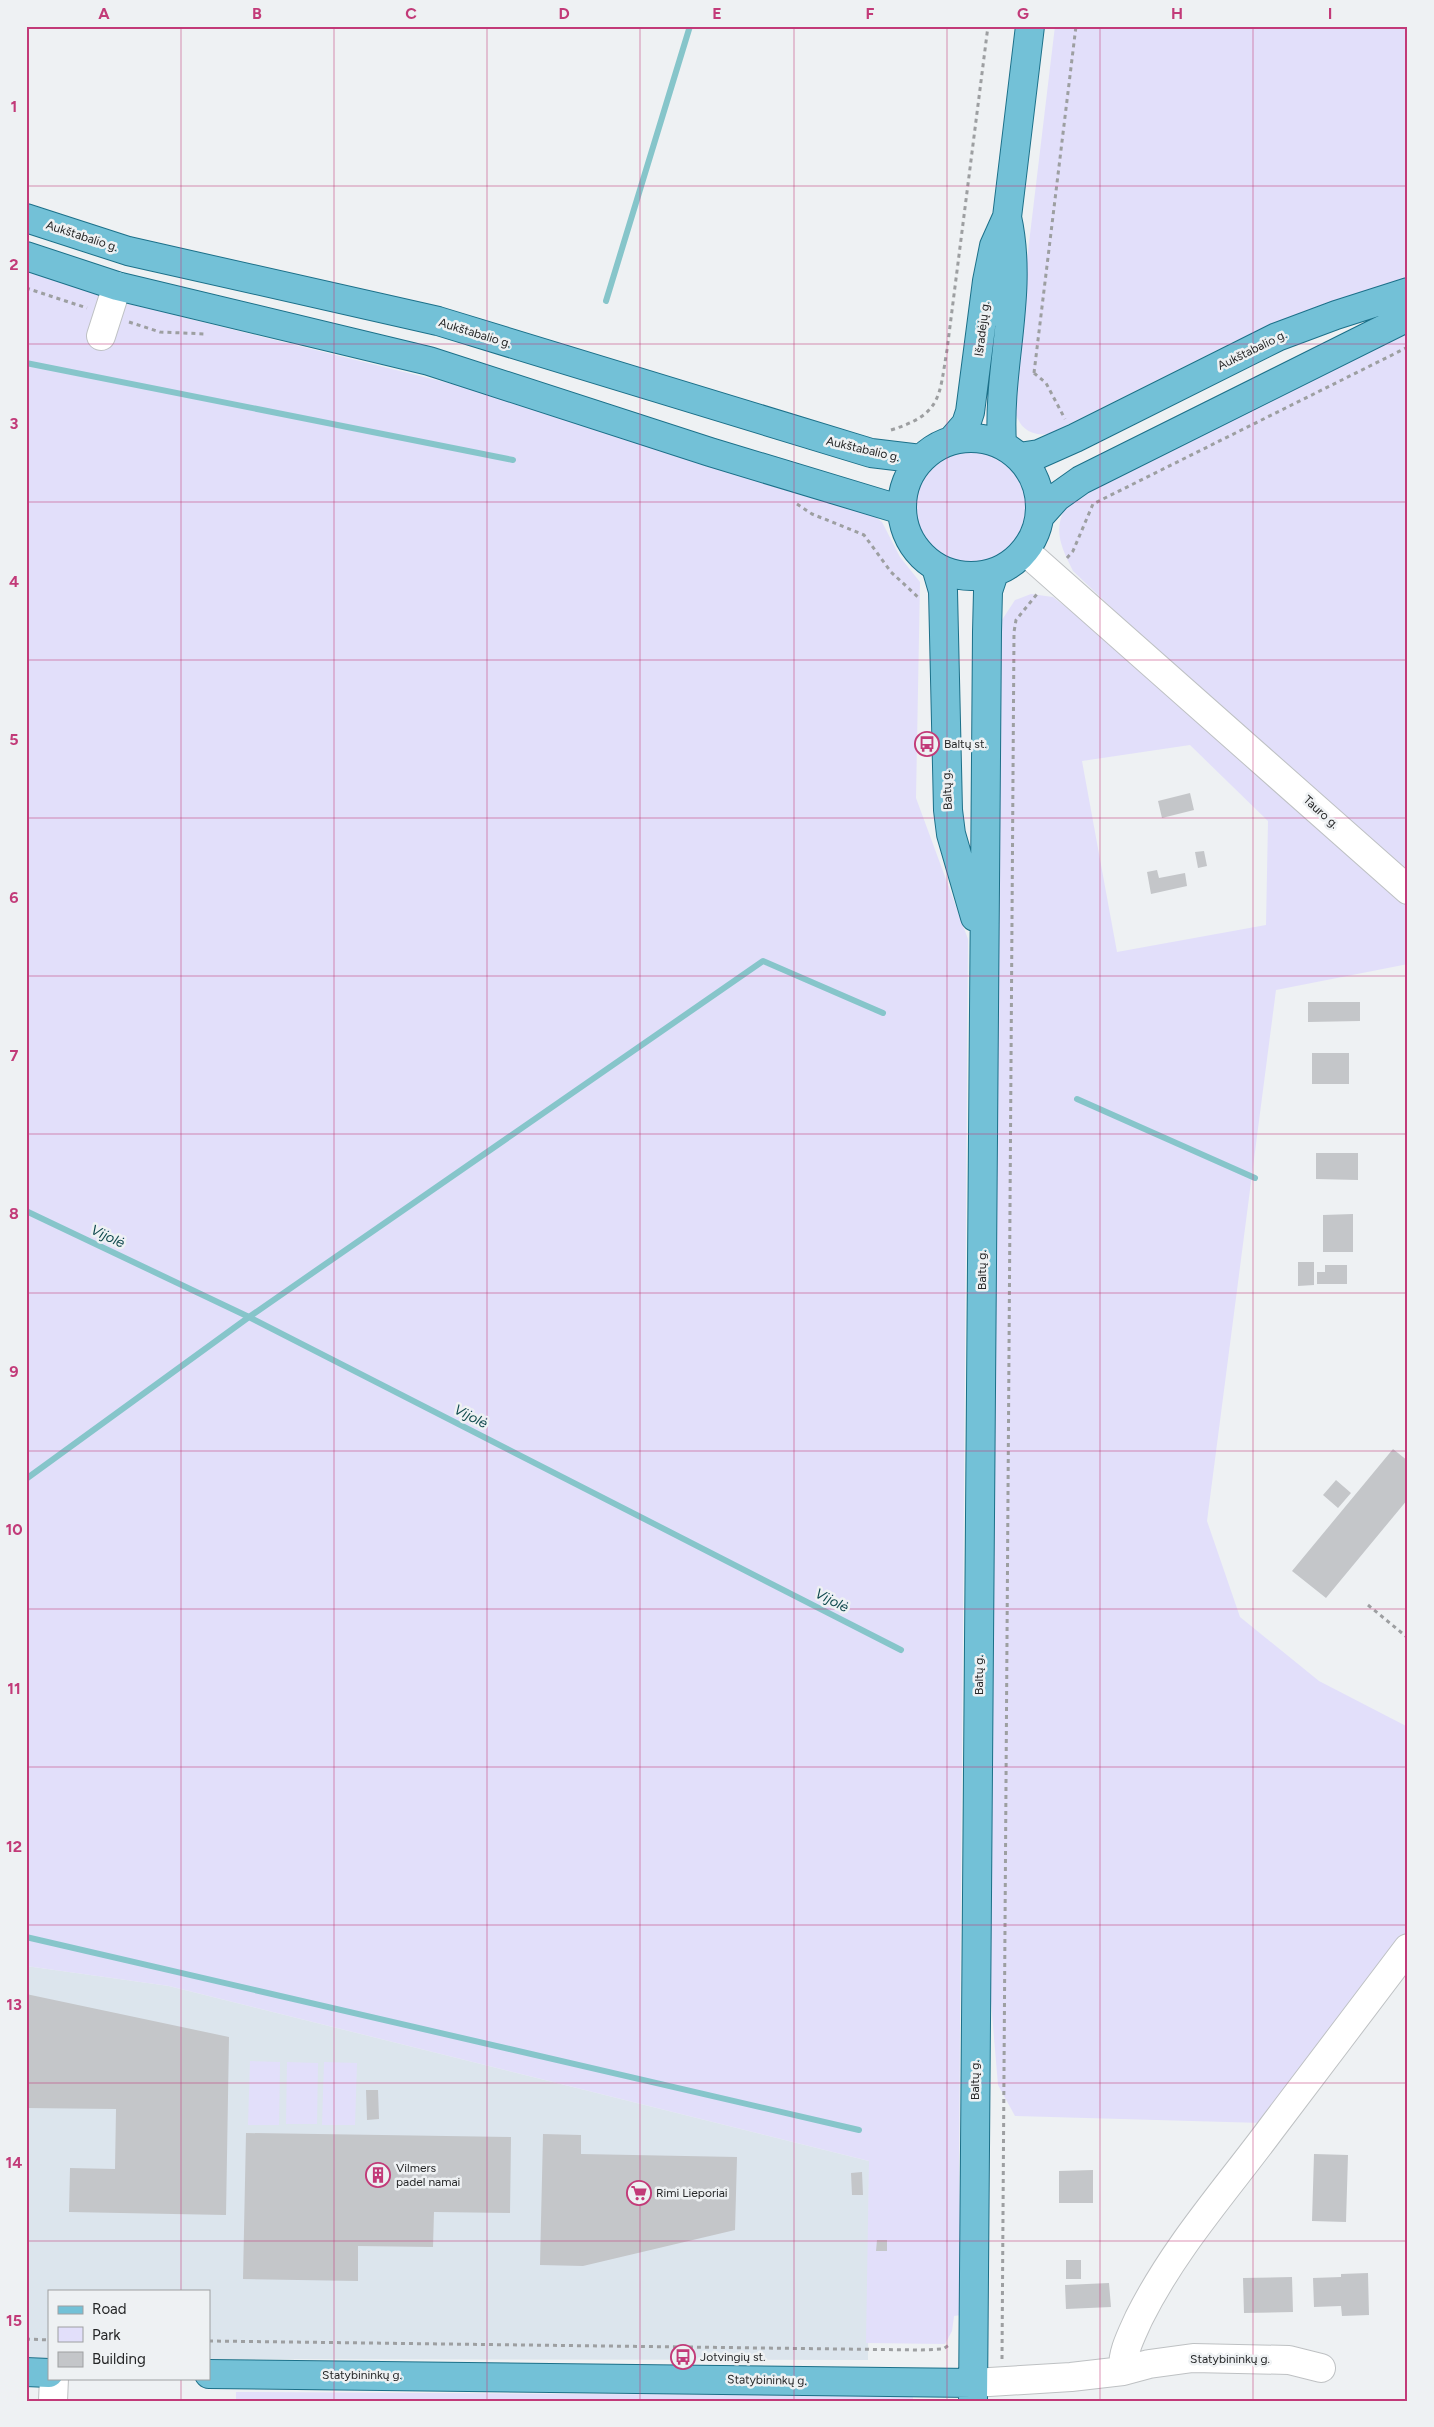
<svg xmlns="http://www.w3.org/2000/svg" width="1434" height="2427" viewBox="0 0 1434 2427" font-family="Figtree,sans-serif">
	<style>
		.built { fill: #dce5ed }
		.green { fill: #e2dffa; fill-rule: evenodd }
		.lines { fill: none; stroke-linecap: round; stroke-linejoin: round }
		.stream { stroke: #86c5ca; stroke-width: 6 }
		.building { fill: #c4c6c9 }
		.minor-casing { stroke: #bec1c3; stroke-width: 30 }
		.major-casing { stroke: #1c7089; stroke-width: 30 }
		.path { stroke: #9d9fa1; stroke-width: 3; stroke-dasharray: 4 4; stroke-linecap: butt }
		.minor { stroke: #fff; stroke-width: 28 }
		.major { stroke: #73c1d7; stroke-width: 28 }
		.grid { fill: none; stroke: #c23a78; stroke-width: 1; stroke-opacity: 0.55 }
		.labels { text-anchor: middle; stroke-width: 5; stroke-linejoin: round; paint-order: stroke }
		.street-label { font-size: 12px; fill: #262728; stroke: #eef1f3 }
		.poi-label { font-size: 12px; fill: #262728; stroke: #eef1f3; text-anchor: start }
		.water-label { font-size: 14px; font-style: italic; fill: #0e484c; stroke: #eef1f3 }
		.neatline { fill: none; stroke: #c23a78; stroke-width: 2 }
		.grid-label { font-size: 16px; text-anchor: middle; font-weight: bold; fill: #c23a78 }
	</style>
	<rect width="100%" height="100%" fill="#eef1f3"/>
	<path class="built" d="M26,1966l143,20 700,175 -1,199 -659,-1v-68h-160v67h-23z"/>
	<path class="green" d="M1055,26h353v258l-173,57 -186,93c-33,4 -36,-24 -37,-49z
		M26,272l152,44 367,91 323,104 14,11 18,35 20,25 -4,216 52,141 -9,1222 2,154 -7,1 -2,15 -7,13 -79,-1 3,-182 -700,-175 -143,-20z
		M1408,327v550l-207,-184 -128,-122c-14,-28 -21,-44 -3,-72z
		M914 508a56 56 0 1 1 112 0a56 56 0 1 1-112 0Z
		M1031,594l22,3 104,80 251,225v62l-132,26 -69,531 33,96 79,64 89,46v204l-146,192 -247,-7 -17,-31 -8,-95 8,-1364 17,-26zM1190,745l78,76 -2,104 -149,27 -35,-191z
		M250,2061l30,1 -1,63h-31z
		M287,2062l31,1 -1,61h-31z
		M324,2062l33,1 -2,62h-33z
		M236,2392l677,4v5h-677z"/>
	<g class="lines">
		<path class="stream" d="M606,301l84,-275
			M26,363l487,97
			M1077,1099l178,79
			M26,1211l223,106 652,333
			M26,1479l223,-162 514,-356 120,52
			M26,1937l833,193"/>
	</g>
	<path class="building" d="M1190,793l4,17 -32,8 -4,-17z
		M1204,851l3,15 -9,2 -3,-16z
		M1157,870l2,8 26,-5 2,13 -36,8 -4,-22z
		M1308,1002h52v19l-52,1z
		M1312,1053h37v31h-37z
		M1316,1153h42v27l-42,-1z
		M1353,1214v38h-30v-37z
		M1298,1262h16v23l-16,1z
		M1325,1265h22v19h-30v-12h8z
		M1393,1449l15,12v38l-82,99 -34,-27z
		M1336,1480l15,13 -13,15 -15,-13z
		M26,1994l203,43 -3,178 -157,-3 1,-44 45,1 1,-60 -90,-1z
		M366,2090h12l1,29 -12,1z
		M246,2133l265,4 -1,76 -76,-1 -1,35 -75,-1v35l-115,-2z
		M543,2134l38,1v19l156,3 -2,73 -152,36 -43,-1z
		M1314,2154l34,1 -2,67 -34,-1z
		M1093,2170v33h-34v-32z
		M862,2172l1,23h-11l-1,-22z
		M877,2240h10v11h-11z
		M1066,2260h15v19h-15z
		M1368,2273l1,42 -27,1 -1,-10 -27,1 -1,-29 28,-1v-3z
		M1292,2277l1,35 -49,1 -1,-35z
		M1109,2283l2,24 -45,2 -1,-24z"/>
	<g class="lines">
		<defs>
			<path id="minor" d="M101,336l16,-50
				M1025,551l383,339
				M1123,2371c-1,-19 8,-35 16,-53 35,-70 86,-127 132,-189 46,-60 91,-121 137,-181
				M973,2383l98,-6 52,-6 26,-7 44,-6 96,2 32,8
				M53,2401l1,-23"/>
			<path id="major" d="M26,218l102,33 310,70 433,132 50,6
				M26,256l91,30 312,75 281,91 192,58
				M902 507a69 69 0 1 1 138 0a69 69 0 1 1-138 0Z
				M953,439l13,-15 4,-12 17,-131 7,-35 13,-29 23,-191
				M1002,444c-5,-76 22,-151 5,-227
				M1019,457l20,-3 36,-16 202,-101 59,-22 72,-23
				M1040,516l17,-19 24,-17 327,-163
				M936,567l7,24 5,219 3,24 24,83
				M26,2372l23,1
				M209,2374l764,9
				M973,2401l14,-1769 1,-41 6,-18"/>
		</defs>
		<use href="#minor" class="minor-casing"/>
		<use href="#major" class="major-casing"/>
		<path class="path" d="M26,288l61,20
			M129,322l31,10 46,2
			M1034,373l42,-347
			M1034,373l12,10 19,36
			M891,430c51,-16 48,-33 56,-80l41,-324
			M797,504l15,10 52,21 27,37 28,26
			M1067,558l6,-7 20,-47 315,-157
			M1368,1605l40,33
			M26,2339l23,1
			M209,2341l712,9 22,-1 6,-4
			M1002,2359l12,-1727 2,-12 21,-26"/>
		<use href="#minor" class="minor"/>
		<use href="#major" class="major"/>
	</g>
	<path class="grid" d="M181,26v2265M334,26v2375M487,26v2375M640,26v2375M794,26v2375M947,26v2375M1100,26v2375M1253,26v2375M26,186h1382M26,344h1382M26,502h1382M26,660h1382M26,818h1382M26,976h1382M26,1134h1382M26,1293h1382M26,1451h1382M26,1609h1382M26,1767h1382M26,1925h1382M26,2083h1382M26,2241h1382M181,2378v23"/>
	<defs>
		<symbol id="bus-ring" viewBox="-11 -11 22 22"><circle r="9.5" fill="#eef1f3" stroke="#c23a78" stroke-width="1.5"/><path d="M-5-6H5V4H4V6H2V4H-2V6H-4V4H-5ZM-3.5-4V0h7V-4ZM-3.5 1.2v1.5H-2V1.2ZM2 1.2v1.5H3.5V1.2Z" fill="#c23a78"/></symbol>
		<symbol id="building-ring" viewBox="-11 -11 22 22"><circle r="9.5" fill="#eef1f3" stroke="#c23a78" stroke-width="1.5"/><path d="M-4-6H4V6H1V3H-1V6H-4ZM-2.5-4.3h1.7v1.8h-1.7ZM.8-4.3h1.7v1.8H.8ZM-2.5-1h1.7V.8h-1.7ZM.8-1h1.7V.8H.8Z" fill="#c23a78"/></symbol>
		<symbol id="supermarket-ring" viewBox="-11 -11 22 22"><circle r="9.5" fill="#eef1f3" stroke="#c23a78" stroke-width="1.5"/><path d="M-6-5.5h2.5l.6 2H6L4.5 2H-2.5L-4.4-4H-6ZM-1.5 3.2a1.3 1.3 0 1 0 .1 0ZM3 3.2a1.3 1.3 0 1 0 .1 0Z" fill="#c23a78"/></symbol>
	</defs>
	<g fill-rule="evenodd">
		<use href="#bus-ring" x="913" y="730" width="28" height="28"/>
		<use href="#building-ring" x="364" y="2161" width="28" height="28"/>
		<use href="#supermarket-ring" x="625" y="2179" width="28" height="28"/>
		<use href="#bus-ring" x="669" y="2343" width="28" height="28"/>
	</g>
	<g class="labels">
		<g class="street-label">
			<text transform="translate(82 236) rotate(18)" y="4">Aukštabalio g.</text>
			<text transform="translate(982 329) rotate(-83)" y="4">Išradėjų g.</text>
			<text transform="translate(475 333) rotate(17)" y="4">Aukštabalio g.</text>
			<text transform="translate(1252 350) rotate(-26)" y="4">Aukštabalio g.</text>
			<text transform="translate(863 449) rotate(13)" y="4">Aukštabalio g.</text>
			<text transform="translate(947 790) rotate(-93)" y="4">Baltų g.</text>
			<text transform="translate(1321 812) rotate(42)" y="4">Tauro g.</text>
			<text transform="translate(982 1270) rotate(-90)" y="4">Baltų g.</text>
			<text transform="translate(979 1675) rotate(-90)" y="4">Baltų g.</text>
			<text transform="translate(975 2080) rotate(-90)" y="4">Baltų g.</text>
			<text x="1230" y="2363">Statybininkų g.</text>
			<text x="362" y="2379">Statybininkų g.</text>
			<text transform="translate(767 2380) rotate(1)" y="4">Statybininkų g.</text>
		</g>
		<g class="poi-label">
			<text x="944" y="748">Baltų st.</text>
			<text x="396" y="2172">Vilmers<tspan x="396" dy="14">padel namai</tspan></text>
			<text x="656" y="2197">Rimi Lieporiai</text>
			<text x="700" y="2361">Jotvingių st.</text>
		</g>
		<g class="water-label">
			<text transform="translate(108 1236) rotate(25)" y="5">Vijolė</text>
			<text transform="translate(471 1416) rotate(27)" y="5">Vijolė</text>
			<text transform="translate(832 1600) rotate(27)" y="5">Vijolė</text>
		</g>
	</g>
	<rect width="1434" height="2427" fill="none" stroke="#eef1f3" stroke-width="55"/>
	<rect x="48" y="2290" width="162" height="90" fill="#eef1f3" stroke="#9ea0a2"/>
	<rect x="58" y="2306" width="25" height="8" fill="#73c1d7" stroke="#9ea0a2"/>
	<text x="92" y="2314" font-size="15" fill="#262728">Road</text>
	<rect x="58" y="2327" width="25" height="15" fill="#e2dffa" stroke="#9ea0a2"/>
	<text x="92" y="2340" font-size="15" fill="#262728">Park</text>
	<rect x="58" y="2352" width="25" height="15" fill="#c4c6c9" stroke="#9ea0a2"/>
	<text x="92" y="2364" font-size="15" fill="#262728">Building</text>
	<rect x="28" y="28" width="1378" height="2372" class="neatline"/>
	<g class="grid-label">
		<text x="104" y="19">A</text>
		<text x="257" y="19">B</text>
		<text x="411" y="19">C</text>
		<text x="564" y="19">D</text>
		<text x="717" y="19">E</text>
		<text x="870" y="19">F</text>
		<text x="1023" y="19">G</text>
		<text x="1177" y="19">H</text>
		<text x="1330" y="19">I</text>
		<text x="14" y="112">1</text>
		<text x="14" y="270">2</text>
		<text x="14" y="429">3</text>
		<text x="14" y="587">4</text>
		<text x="14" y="745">5</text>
		<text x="14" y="903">6</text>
		<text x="14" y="1061">7</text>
		<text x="14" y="1219">8</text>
		<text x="14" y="1377">9</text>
		<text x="14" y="1535">10</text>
		<text x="14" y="1694">11</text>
		<text x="14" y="1852">12</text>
		<text x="14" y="2010">13</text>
		<text x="14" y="2168">14</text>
		<text x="14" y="2326">15</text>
	</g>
</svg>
